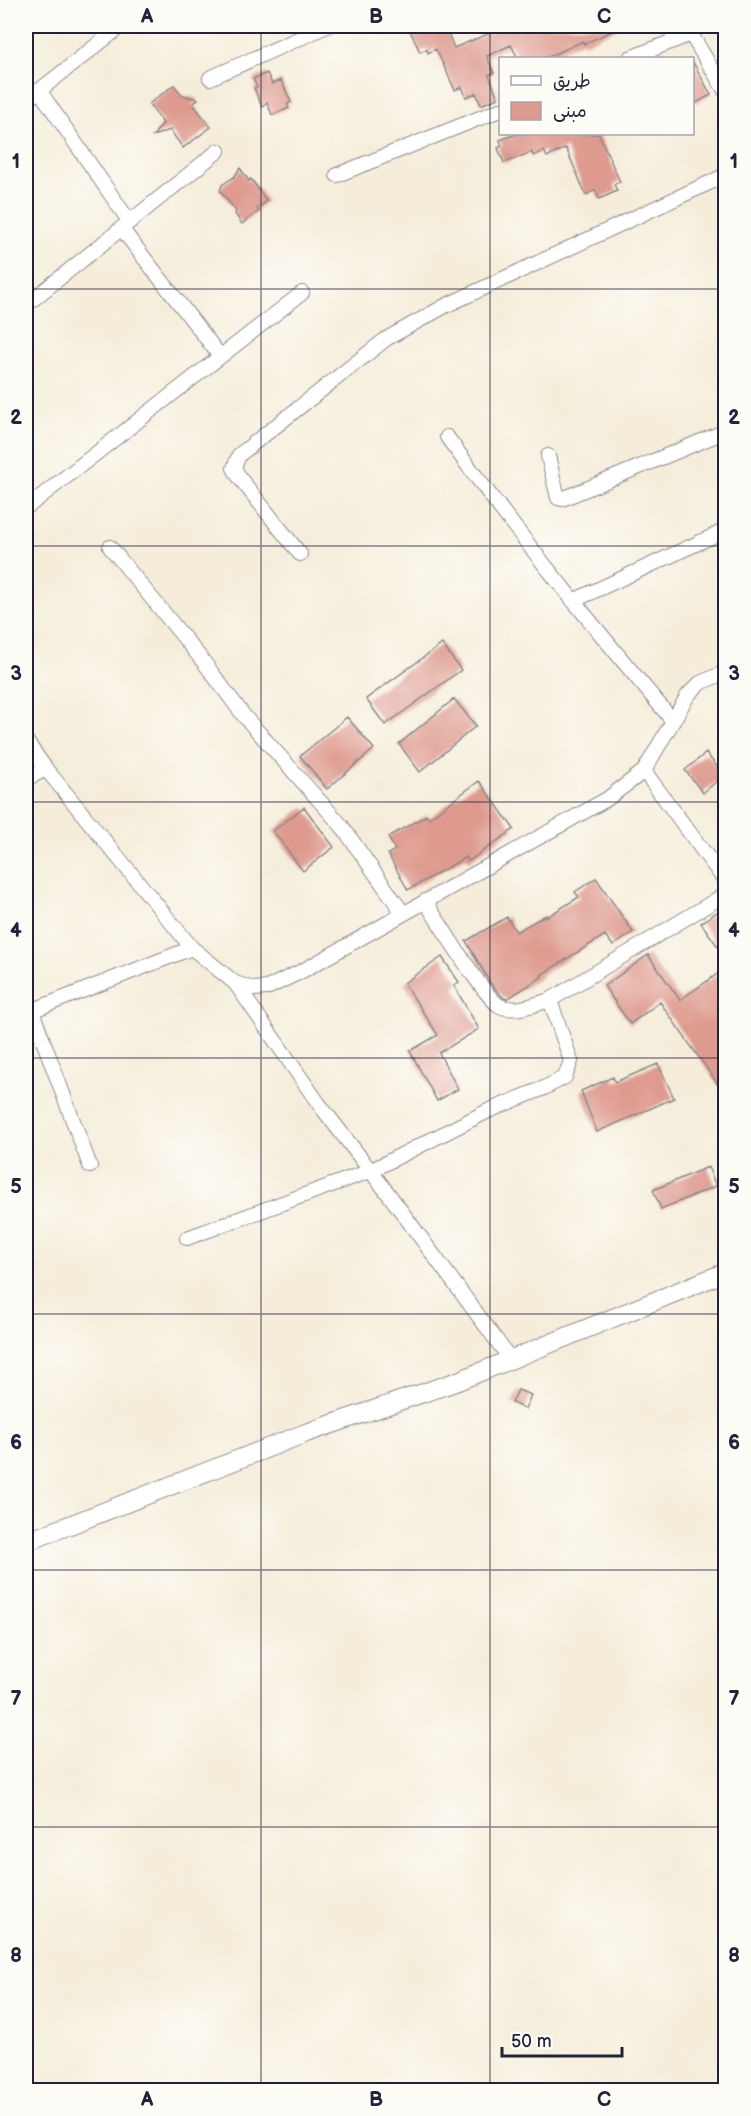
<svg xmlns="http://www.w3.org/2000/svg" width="751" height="2116" viewBox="0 0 751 2116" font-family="'Balsamiq Sans','Playpen Sans Arabic',sans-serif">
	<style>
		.building { fill: #de9a8e }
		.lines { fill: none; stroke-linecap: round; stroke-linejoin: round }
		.minor-casing { stroke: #8c888a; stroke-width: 16 }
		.tertiary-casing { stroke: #8c888a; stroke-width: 20 }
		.minor { stroke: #fff; stroke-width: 14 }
		.tertiary { stroke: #fff; stroke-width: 18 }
		.grid { fill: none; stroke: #22223b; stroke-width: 1.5; stroke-opacity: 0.55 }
		.neatline { fill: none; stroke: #22223b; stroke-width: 2 }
		.grid-label { font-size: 20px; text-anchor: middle; font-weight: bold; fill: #22223b }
	</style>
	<rect width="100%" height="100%" fill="#fdfcf7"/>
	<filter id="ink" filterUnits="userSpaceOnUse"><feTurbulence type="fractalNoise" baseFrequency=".0167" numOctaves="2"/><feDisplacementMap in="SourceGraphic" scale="12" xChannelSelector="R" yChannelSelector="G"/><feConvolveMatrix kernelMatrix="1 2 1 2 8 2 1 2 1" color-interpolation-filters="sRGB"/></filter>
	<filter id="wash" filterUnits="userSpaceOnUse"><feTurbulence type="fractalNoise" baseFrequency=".008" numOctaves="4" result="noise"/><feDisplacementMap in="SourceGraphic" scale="24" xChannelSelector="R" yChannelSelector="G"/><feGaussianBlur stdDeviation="1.35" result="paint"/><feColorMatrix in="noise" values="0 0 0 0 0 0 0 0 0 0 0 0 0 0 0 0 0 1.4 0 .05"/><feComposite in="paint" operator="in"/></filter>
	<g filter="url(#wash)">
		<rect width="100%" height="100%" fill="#f5edda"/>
		<g id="blocks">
			<path class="building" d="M408,26h37l9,22 53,-22h116l-39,18 -1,-3 -37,17h-28l-7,-13 -24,11 7,17 -5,2 9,23 -17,7 -5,-12 -10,4 -4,-10 -7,3 -19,-41 -8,4 -1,-4 -7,3z
				M693,62l18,33 -15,8 -3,-7z
				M267,73l5,11 9,-4 10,22 -4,2 2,4 -17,7 -5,-13 -5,5 -8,-19 3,-1 -4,-8z
				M174,85l8,10 16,4 -5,5 18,23 -28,21 -13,-18 -17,6 10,-13 -14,-19z
				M516,134h83l21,48 -6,2 3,7 -18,8 -4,-9 -9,5 -20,-47 -19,9 -3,-6 -11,5 -1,-4 -28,11 -6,-15 4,-2 -2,-6z
				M240,168l9,13 2,-2 16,22 -10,8 2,2 -17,13 -7,-10 1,-3 -16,-20 2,-6 12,-8z
				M442,644l19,26 -76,55 -19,-26z
				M454,699l22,27 -56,46 -21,-28z
				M347,717l27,32 -47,40 -27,-33z
				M706,753l18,22 -21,18 -18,-23z
				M479,781l35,48 -45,32 -3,-4 -58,33 -20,-36 7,-4 -7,-13 39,-22 2,3z
				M304,807l30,40 -31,24 -30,-40z
				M596,878l37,54 -20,14 -8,-11 -64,40 1,2 -35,22 -3,-1 -12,-12 -26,-45 41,-24 9,15 30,-17 1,2 32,-20 -4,-5z
				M726,906v52l-25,-35z
				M648,955l32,45 46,-32v128l-66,-94 -30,22 -26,-38z
				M442,957l17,25 -5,4 25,43 -40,24 19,36 -21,12 -27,-50 28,-16 -34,-52z
				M658,1064l16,34 -77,34 -16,-41 32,-14 2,5z
				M708,1167l8,19 -55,23 -8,-19z
				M518,1390l13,5 -6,14 -13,-6z"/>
		</g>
	</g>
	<g filter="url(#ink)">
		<use href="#blocks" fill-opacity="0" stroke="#8c888a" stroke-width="1.5"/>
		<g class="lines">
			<defs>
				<path id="minor" d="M686,26l40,66
					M630,58l61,-24
					M210,78l117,-52
					M39,90l90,131
					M26,101l95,-75
					M337,175l163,-65
					M121,228l99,128
					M26,305l192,-154
					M447,437c71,98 148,191 226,284
					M548,456l10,42 4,1 164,-68
					M26,508l276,-215
					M110,547l93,114 41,55 97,109 62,88
					M300,554l-61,-77 -5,-9 5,-13 147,-116 59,-33 281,-131
					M573,601l153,-71
					M26,741l20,28 146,179 43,35 18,6 14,-1 37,-18 303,-171 37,-28 44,-76 12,-12 26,-11
					M644,771l82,111
					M26,779l20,-10
					M425,901c13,19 59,97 75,105 16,7 35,-2 50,-6l176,-106
					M235,983l84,121 68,88 124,168
					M32,1011l58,155
					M26,1013l166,-65
					M187,1238l183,-67 118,-60 56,-23 21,-11 6,-16 -21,-61"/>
				<path id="tertiary" d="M26,1542l280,-109 152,-52 268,-109"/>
			</defs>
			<use href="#minor" class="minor-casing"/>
			<use href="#tertiary" class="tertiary-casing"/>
			<use href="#minor" class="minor"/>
			<use href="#tertiary" class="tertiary"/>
		</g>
	</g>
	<path class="grid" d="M261,26v2064M490,26v2064M26,289h700M26,546h700M26,802h700M26,1058h700M26,1314h700M26,1570h700M26,1827h700"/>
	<rect width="751" height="2116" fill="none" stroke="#fdfcf7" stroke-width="66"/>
	<rect x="499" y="57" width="195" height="78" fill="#fdfcf7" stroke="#a5a5ac" stroke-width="1.5"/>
	<rect x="511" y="76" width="30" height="9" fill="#ffffff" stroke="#a5a5ac" stroke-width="1.5"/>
	<text x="553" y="87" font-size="18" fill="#22223b">طريق</text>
	<rect x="511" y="102" width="30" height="18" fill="#de9a8e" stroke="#a5a5ac" stroke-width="1.5"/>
	<text x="553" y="117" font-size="18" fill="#22223b">مبنى</text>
	<path d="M502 2047v9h120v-9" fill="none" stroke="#22223b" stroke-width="3"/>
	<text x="511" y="2047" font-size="18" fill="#22223b" stroke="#fdfcf7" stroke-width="4.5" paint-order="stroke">50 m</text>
	<rect x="33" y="33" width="685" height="2050" class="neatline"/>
	<g class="grid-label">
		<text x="147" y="23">A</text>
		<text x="376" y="23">B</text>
		<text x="604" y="23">C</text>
		<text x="16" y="168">1</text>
		<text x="734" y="168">1</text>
		<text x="16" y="424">2</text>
		<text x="734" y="424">2</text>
		<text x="16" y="680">3</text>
		<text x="734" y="680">3</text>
		<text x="16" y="937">4</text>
		<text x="734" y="937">4</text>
		<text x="16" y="1193">5</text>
		<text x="734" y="1193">5</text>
		<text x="16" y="1449">6</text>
		<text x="734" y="1449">6</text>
		<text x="16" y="1705">7</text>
		<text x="734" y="1705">7</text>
		<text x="16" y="1962">8</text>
		<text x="734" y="1962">8</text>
		<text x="147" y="2106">A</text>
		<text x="376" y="2106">B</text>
		<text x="604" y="2106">C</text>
	</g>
</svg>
